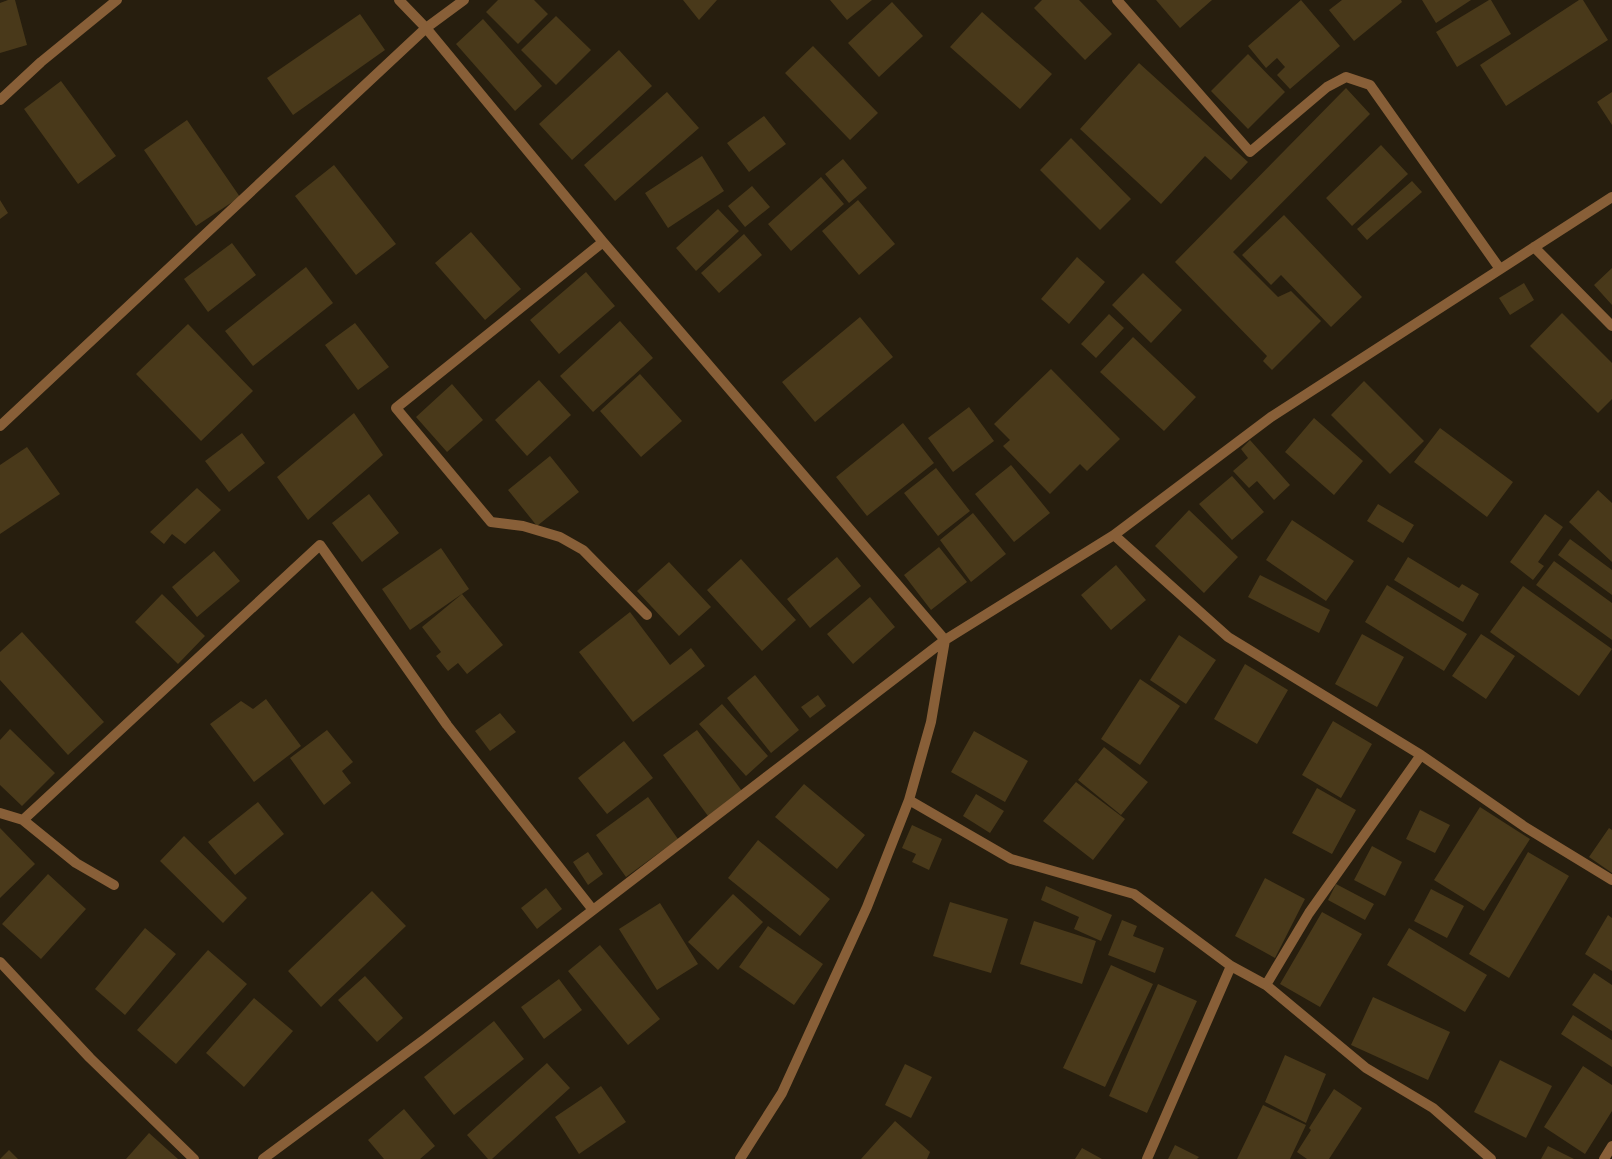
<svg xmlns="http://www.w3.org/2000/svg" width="1612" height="1159" viewBox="0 0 1612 1159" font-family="'Golos Text',sans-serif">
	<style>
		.building { fill: #49391a }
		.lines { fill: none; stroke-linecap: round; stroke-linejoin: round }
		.street { stroke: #885f38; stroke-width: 10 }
	</style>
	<rect width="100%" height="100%" fill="#271e0e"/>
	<path class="building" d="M8,0h7l12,45 -27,8v-50z
		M498,0h36l14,14 -30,30 -32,-32z
		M683,0h34l-18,20z
		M830,0h42l-25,20z
		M1042,0h37l33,34 -27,26 -51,-52z
		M1156,0h56l-32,28z
		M1301,0l39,46 -50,43 -13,-14 8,-8 -8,-9 -11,10 -18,-22z
		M1342,0h59l1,2 -48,39 -25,-31z
		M1422,0h49l-35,23z
		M1489,0h2l20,34 -54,33 -21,-35z
		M1579,0h4l25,40 -102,66 -26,-41z
		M892,2l31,34 -44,41 -31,-34z
		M982,12l70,62 -32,35 -70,-62z
		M360,14l25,36 -92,65 -26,-37z
		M556,16l35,34 -35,35 -35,-35z
		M483,19l59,67 -27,25 -59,-67z
		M813,46l65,67 -28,27 -65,-67z
		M619,50l33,36 -80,74 -33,-36z
		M1248,54l37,38 -37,37 -37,-38z
		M1139,63l109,99 -17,18 -26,-24 -44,48 -81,-75z
		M61,81l55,75 -38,28 -54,-75z
		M1346,88l24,26 -137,138 45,45 13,-6 30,30 -49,49 -9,-9 4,-5 -92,-94z
		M667,92l32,36 -84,73 -31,-36z
		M1612,92v33l-15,-23z
		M764,116l22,28 -37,28 -22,-29z
		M187,120l53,77 -44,29 -52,-76z
		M1071,138l60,61 -31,31 -60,-60z
		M1381,145l27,29 -56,52 -26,-28z
		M702,156l22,35 -56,37 -23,-35z
		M843,159l24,29 -18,15 -24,-29z
		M334,165l62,79 -40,31 -61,-79z
		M821,177l23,27 -53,47 -23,-27z
		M1412,181l10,11 -55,48 -10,-11z
		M752,186l18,21 -25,20 -17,-21z
		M0,200l8,13 -8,6z
		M858,200l37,44 -36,31 -37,-44z
		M718,209l21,22 -43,40 -20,-23z
		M1284,215l78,82 -31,30 -50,-52 -10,10 -29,-30z
		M471,232l50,57 -36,31 -50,-57z
		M744,234l18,21 -43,38 -18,-20z
		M232,243l24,32 -48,37 -24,-33z
		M1077,257l28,25 -36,42 -28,-25z
		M306,267l27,36 -80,63 -28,-35z
		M1612,268v37l-18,-20z
		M586,272l29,34 -56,48 -29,-34z
		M1143,273l39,37 -31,33 -39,-38z
		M1524,283l10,17 -24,15 -11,-17z
		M1562,313l50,50v36l-14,14 -68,-67z
		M1109,314l15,14 -28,30 -15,-14z
		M860,317l33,40 -78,65 -33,-40z
		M620,321l33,37 -60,54 -33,-36z
		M355,323l34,44 -31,23 -33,-45z
		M188,324l65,67 -52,50 -65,-67z
		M1133,337l63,60 -32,34 -64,-59z
		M1051,369l69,70 -33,32 -7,-7 -30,30 -47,-48 7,-6 -16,-16z
		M640,374l42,47 -41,36 -41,-46z
		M539,380l32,35 -44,41 -32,-36z
		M1364,381l60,60 -34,33 -59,-59z
		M452,384l31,36 -36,32 -31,-35z
		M969,407l25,34 -41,31 -25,-34z
		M354,413l29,42 -75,65 -31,-43z
		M1314,418l49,43 -29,34 -49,-43z
		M903,423l31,40 -67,53 -31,-39z
		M1440,428l73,54 -26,35 -73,-55z
		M242,433l23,30 -36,29 -24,-31z
		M1250,440l40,45 -16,15 -17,-19 -8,7 -16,-17 15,-13 -7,-9z
		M27,447l33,47 -60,40v-69z
		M550,456l29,36 -42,34 -29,-36z
		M1011,465l39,48 -36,29 -39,-48z
		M936,468l34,43 -32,25 -34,-43z
		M1232,476l32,36 -32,28 -33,-36z
		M197,488l24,22 -36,34 -13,-10 -8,10 -14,-12z
		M1598,490l14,13v59l-43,-40z
		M369,494l30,39 -37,29 -30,-39z
		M1378,504l36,21 -11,18 -36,-22z
		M1189,510l49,47 -34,36 -49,-47z
		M973,513l33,41 -35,28 -31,-42z
		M1545,514l18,13 -25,35 6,4 -11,14 -23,-18z
		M1292,520l62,41 -28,40 -60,-41z
		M1570,539l42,31v25l-54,-40z
		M939,547l28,35 -36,28 -27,-35z
		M441,548l28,41 -59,41 -28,-41z
		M214,551l26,30 -43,36 -25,-30z
		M837,557l24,29 -51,42 -23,-29z
		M1408,557l51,31 3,-4 17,10 -16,28 -69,-42z
		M741,559l55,61 -34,31 -55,-61z
		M1554,561l58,42v37l-76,-55z
		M669,562l42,45 -32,29 -42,-45z
		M1116,565l30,35 -35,30 -30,-35z
		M1260,575l70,35 -11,23 -71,-36z
		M1387,585l80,49 -23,37 -79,-49z
		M1523,586l89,63 -33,47 -89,-64z
		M162,594l43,42 -27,28 -43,-42z
		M462,594l41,51 -36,29 -9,-11 -10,8 -12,-15 5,-4 -19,-25z
		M870,597l25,30 -42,37 -26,-30z
		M630,612l40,53 21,-17 14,18 -72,56 -54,-70z
		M22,632l82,90 -36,33 -68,-75v-28z
		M1362,634l42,23 -27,50 -42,-23z
		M1481,634l34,22 -29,43 -34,-23z
		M1179,635l37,25 -30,44 -36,-24z
		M1245,664l43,26 -31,54 -43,-25z
		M755,675l44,55 -28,23 -44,-55z
		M1140,679l40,27 -40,59 -39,-26z
		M818,695l8,11 -16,12 -9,-11z
		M266,699l35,47 -47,36 -44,-58 31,-23 12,8z
		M722,704l46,52 -22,20 -47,-52z
		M500,713l16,19 -26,19 -15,-20z
		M1333,721l39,23 -31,54 -39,-23z
		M10,729l45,44 -33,33 -22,-21v-45z
		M327,730l26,32 -11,9 9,12 -27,22 -34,-47z
		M697,730l45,61 -34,25 -45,-61z
		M974,731l54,30 -23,41 -54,-30z
		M624,741l29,37 -46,36 -29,-36z
		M1104,747l44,35 -27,33 -43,-35z
		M1076,782l49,37 -32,41 -50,-39z
		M804,784l61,51 -28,34 -62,-52z
		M1317,788l39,22 -24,44 -40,-21z
		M976,794l28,17 -14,22 -27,-17z
		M648,797l30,42 -52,38 -30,-42z
		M258,802l26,32 -49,41 -27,-33z
		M1480,807l50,32 -46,72 -50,-31z
		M1420,810l30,15 -15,28 -29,-14z
		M912,825l30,14 -13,31 -17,-8 4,-8 -14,-6z
		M0,828l35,36 -35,34z
		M1609,828l3,2v43l-23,-16z
		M184,836l63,62 -24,25 -63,-62z
		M758,840l72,59 -30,37 -72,-58z
		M1372,846l30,16 -17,34 -31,-16z
		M588,852l15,22 -15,11 -15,-23z
		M1528,852l41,24 -60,102 -40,-24z
		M48,874l38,35 -45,50 -39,-35z
		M1265,878l40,21 -30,59 -40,-22z
		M1336,884l38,20 -9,16 -37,-20z
		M1046,886l66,29 -11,26 -27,-12 5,-12 -38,-17z
		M546,888l16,21 -25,20 -16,-21z
		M1431,889l33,17 -17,32 -33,-17z
		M372,891l34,35 -85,81 -33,-36z
		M733,894l30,28 -45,48 -30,-28z
		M950,902l58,17 -17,54 -58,-17z
		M660,903l38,61 -41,26 -38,-61z
		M1322,912l40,22 -42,73 -40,-23z
		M1608,915l4,3v53l-27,-17z
		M1122,920l15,6 -4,10 31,12 -9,25 -47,-18z
		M1034,921l62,20 -14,43 -62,-20z
		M768,926l55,38 -29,41 -55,-38z
		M145,928l31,26 -51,61 -30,-26z
		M1409,928l78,47 -22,37 -78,-47z
		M600,945l60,74 -32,26 -60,-74z
		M208,950l39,34 -71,80 -39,-34z
		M1111,965l42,19 -48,103 -42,-19z
		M1594,973l18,12v46l-40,-26z
		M365,976l38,42 -26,24 -39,-42z
		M559,979l23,31 -38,29 -23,-32z
		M1158,984l39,17 -50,112 -38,-17z
		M1373,997l77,35 -22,48 -77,-35z
		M254,998l39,33 -49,56 -38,-34z
		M1573,1015l39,25v27l-51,-33z
		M494,1021l30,38 -70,56 -30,-38z
		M1285,1055l41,19 -20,49 -41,-21z
		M1500,1060l52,26 -26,52 -52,-26z
		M547,1063l23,25 -78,71h-4l-21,-24z
		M905,1064l27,13 -21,41 -26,-13z
		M1583,1066l29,19v26l-27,43 -41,-27z
		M601,1086l25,36 -47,32 -24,-37z
		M1334,1089l28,19 -33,51h-22l-10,-7 14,-22 -2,-2z
		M1263,1105l43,20 -16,34h-53z
		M404,1109l31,37 -15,13h-36l-16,-19z
		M895,1121l35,31 -3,7h-66z
		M149,1133l29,26h-52z
		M1175,1145l24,12 -2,2h-29z
		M1548,1146l26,13h-33z
		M1082,1148l20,11h-27z
		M9,1150l9,9h-18z"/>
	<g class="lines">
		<path class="street" d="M399,0l27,28 177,214 342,398 -14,82 -22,78 -42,107 -85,186 -42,66
			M1117,0l133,152 77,-65 19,-10 24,8 130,184
			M0,100l41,-38 76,-62
			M603,242l-207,166 95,114 32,4 37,11 23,13 64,65
			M1534,247l78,79
			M0,426l426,-398 38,-28
			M1114,535l114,102 193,118 104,72 87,53
			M909,800l102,59 123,35 97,72 35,19 100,83 67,40 58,51
			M0,813l23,7 53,43 38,22
			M23,820l297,-275 127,180 146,185
			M0,962l90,96 104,101
			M1266,985l43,-72 112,-158
			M263,1159l162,-120 520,-399 169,-105 157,-118 341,-220
			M1147,1159l84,-193
			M1604,1159l8,-13"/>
	</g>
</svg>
